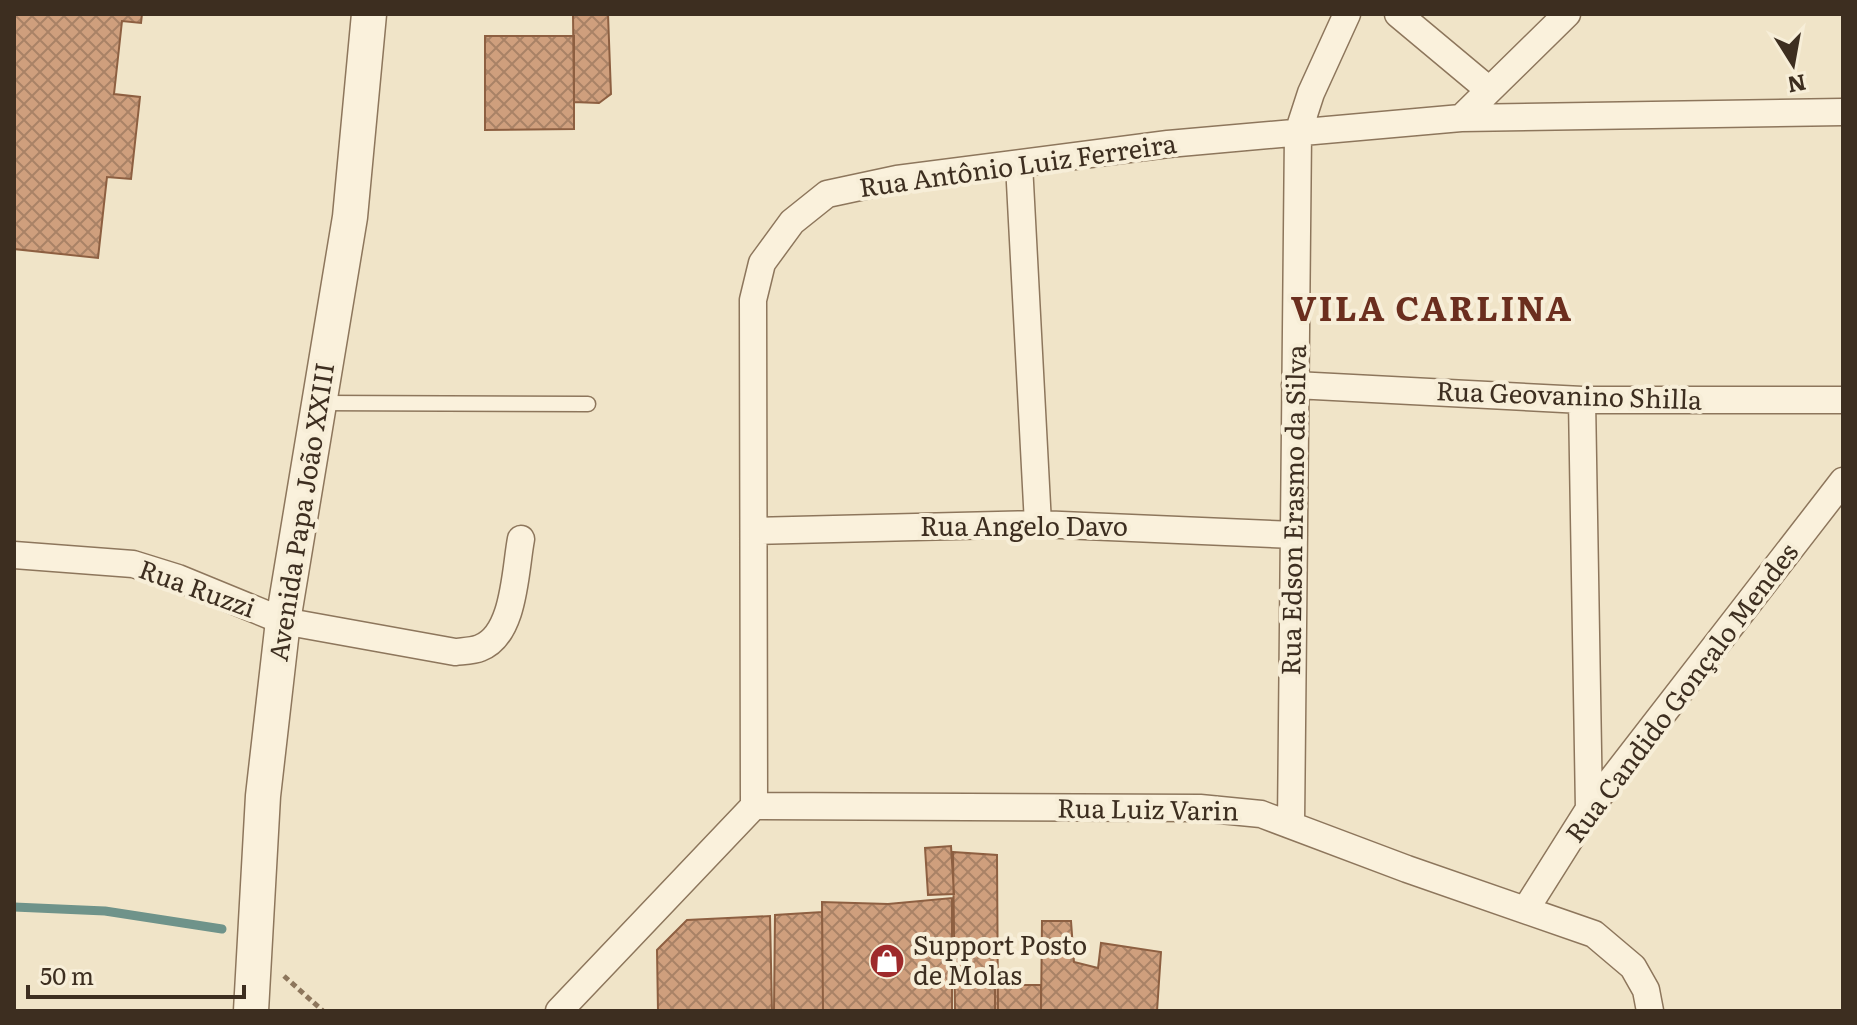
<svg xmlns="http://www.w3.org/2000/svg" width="1857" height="1025" viewBox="0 0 1857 1025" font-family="Literata,serif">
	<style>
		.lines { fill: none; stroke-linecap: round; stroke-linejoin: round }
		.stream { stroke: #6f938a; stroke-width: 9 }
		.building { fill: url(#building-cross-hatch); stroke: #8d5f41; stroke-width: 2 }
		.service-casing { stroke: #8d765c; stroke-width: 17 }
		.minor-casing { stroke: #8d765c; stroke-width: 29 }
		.tertiary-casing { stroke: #8d765c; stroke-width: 37 }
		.path { stroke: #8d765c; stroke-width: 5; stroke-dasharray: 6 4; stroke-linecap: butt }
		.service { stroke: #faf1dc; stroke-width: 14 }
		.minor { stroke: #faf1dc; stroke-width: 26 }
		.tertiary { stroke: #faf1dc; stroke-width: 34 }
		.labels { text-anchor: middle; stroke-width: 8; stroke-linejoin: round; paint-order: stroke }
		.street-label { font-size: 26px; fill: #3d2e20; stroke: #f7eed8 }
		.poi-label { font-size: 26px; fill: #3d2e20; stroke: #f7eed8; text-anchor: start }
		.district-label { font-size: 34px; font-weight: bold; letter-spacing: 2px; fill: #6b2e1e; stroke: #f7eed8 }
	</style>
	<defs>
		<pattern id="building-cross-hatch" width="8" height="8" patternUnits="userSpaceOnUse" patternTransform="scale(2)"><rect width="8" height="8" fill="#cf9f7d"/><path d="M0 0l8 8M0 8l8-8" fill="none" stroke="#a98266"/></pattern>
	</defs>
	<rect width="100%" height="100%" fill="#f0e4c8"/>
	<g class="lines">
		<path class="stream" d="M14,907l91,4 117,18"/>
	</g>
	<path class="building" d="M14,14h128l-1,9 -19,-2 -8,73 26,3 -9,82 -24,-2 -9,81 -84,-9z
		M573,14h35l3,80 -12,9 -25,-1z
		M485,36h89v93l-89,1z
		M951,846l3,48 -26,1 -3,-47z
		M953,852l44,3 1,156h-43z
		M952,898v113h-129l-1,-109 66,2z
		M822,912l1,99h-49l1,-96z
		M770,916l2,95h-114l-1,-61 30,-30z
		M1042,921h29l3,41 24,6 3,-25 60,9 -4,59h-116z
		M995,985h46v26h-46z"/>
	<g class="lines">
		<defs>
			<path id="service" d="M318,403l270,1"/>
			<path id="minor" d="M1398,14l91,76
				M1461,118l106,-104
				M1019,164l19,360
				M1295,385l287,15h261
				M1582,400l7,409
				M754,531l284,-7 256,11
				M14,555l119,9 45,14 105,43 172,31c8,-1 18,-1 25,-4 35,-13 35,-78 41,-109
				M754,806l446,2 61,6 146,55 187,65 39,33 13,23 4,21
				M1291,824l7,-691 13,-40 36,-79
				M1526,909l63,-100 254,-328
				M559,1011l195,-205 -1,-506 9,-37 30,-41 35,-28 70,-15 271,-35 293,-26 382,-6"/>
			<path id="tertiary" d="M251,1011l12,-215 20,-175 67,-404 19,-203"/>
		</defs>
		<use href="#service" class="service-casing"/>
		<use href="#minor" class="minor-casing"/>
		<use href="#tertiary" class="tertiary-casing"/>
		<path class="path" d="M284,976l39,35"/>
		<use href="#service" class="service"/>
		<use href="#minor" class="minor"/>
		<use href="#tertiary" class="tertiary"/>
	</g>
	<defs>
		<symbol id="shop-disc" viewBox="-11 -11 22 22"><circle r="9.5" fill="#9e2a2b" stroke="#f7eed8"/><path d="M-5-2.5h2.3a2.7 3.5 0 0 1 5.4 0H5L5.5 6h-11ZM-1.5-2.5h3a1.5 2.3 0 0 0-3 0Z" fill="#fff"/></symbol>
	</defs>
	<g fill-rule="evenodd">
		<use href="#shop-disc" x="867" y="941" width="40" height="40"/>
	</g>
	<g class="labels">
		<g class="street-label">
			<text transform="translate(1018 166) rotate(-8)" y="9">Rua Antônio Luiz Ferreira</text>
			<text transform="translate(1569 396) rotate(2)" y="9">Rua Geovanino Shilla</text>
			<text transform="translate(1294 510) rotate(-89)" y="9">Rua Edson Erasmo da Silva</text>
			<text transform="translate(302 512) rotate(-81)" y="9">Avenida Papa João XXIII</text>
			<text x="1024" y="536">Rua Angelo Davo</text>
			<text transform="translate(197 589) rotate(20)" y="9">Rua Ruzzi</text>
			<text transform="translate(1682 693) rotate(-53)" y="9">Rua Candido Gonçalo Mendes</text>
			<text transform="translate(1148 810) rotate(1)" y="9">Rua Luiz Varin</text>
		</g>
		<g class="poi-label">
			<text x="913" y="955">Support Posto<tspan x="913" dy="30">de Molas</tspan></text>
		</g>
		<g class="district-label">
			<text x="1432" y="321">VILA CARLINA</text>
		</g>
	</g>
	<rect width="1857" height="1025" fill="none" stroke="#3d2e20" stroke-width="32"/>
	<g transform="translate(1793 64) rotate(169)" stroke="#f7eed8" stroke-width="6" paint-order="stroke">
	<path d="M0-6L14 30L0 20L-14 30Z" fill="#3d2e20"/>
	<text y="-12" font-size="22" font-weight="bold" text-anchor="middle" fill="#3d2e20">N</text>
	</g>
	<path d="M28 985v12h216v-12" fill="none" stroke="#3d2e20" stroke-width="4"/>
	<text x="40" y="985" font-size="24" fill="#3d2e20" stroke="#f7eed8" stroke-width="6" paint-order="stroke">50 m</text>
</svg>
